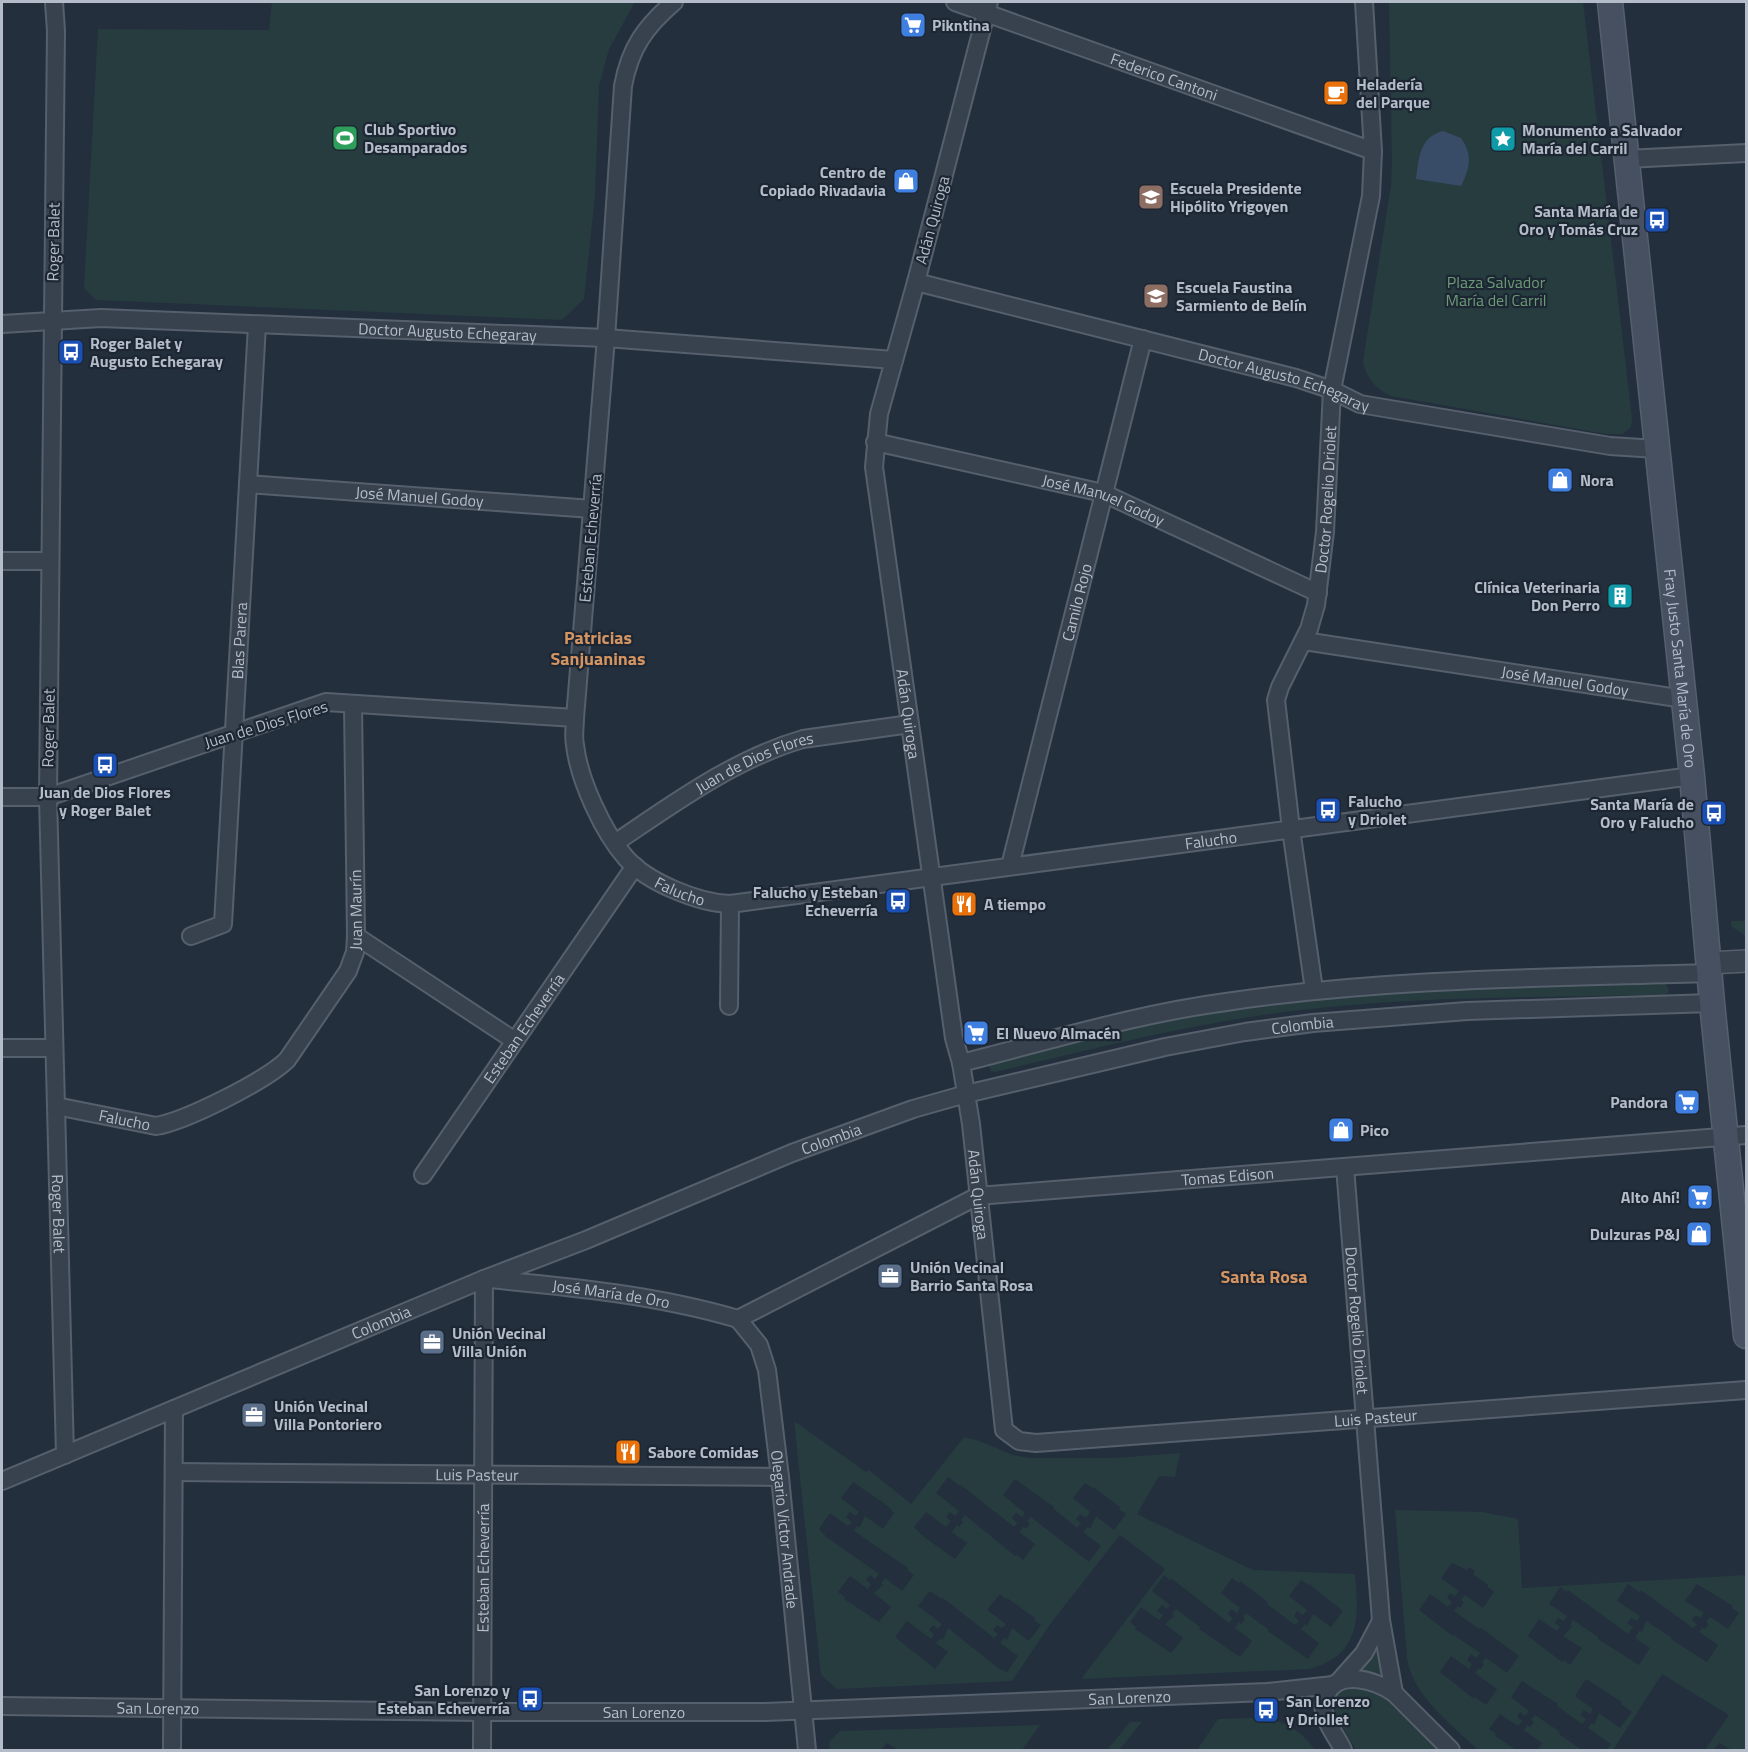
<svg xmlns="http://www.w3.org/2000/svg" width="1748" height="1752" viewBox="0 0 1748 1752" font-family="'Titillium Web',sans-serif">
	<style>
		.green { fill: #263c3f; fill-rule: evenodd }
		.water { fill: #394c67 }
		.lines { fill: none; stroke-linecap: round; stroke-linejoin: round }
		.minor-casing { stroke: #565f6c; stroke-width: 20 }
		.tertiary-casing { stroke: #565f6c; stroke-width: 24 }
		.secondary-casing { stroke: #565f6c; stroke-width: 27 }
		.minor { stroke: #38414e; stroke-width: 16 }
		.tertiary { stroke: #38414e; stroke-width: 21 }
		.secondary { stroke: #465061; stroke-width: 24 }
		.labels { text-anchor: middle; stroke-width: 4.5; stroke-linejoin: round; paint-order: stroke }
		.poi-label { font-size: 16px; font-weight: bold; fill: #b4bcc9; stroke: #1d2633; text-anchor: start }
		.street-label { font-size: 16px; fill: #b4bcc9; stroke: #1d2633 }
		.park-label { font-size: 16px; fill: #6b9a76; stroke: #1d2633 }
		.neighbourhood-label { font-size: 18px; font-weight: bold; fill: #d59563; stroke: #1d2633 }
	</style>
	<rect width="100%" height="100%" fill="#242f3e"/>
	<path class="green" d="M272,2h363l-26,47 -10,37 -4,110 -11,103 -22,21 -466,-20 -12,-12 14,-259 171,1z
		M1389,2h194l49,416 -1,9 -8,7h-17l-215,-38c-15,-7 -26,-19 -28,-35l28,-176 1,-22z
		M1731,921h15v15l-15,-10z
		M1665,984l4,5 -1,4 -4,2c-124,2 -249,1 -371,16 -101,12 -199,38 -298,61l-4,-1 -2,-4 4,-5c98,-24 197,-50 298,-62 124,-14 250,-13 374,-16z
		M794,1421l72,51 3,-2 42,34 53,-67 15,4 34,14 16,3h86l65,-5 -5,24 -16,-1 -22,38 116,56 102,4c4,44 6,81 -46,95l-228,10 84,-110 -45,-34 -69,88 -39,58 -175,8 -16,-14zM948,1477l12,9 1,-1 53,42 3,-4 -5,-5 4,-5 6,4 3,-4 -22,-18 12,-16 39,28v2l23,19 4,-5 -5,-4 4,-5 6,4 4,-6 -17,-14 12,-15 7,5 1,-1 27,20 -1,2 7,5 -12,16 -18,-14 -6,13 -3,-2 -4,5 18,14 -12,16 -58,-45 -4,4 3,3 -4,4 -3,-1 -4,5 16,12 -12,16 -6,-5 -2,1 -50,-41 -4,5 2,2 -4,5 -2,-2 -5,7 15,11 -12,16 -35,-25v-1l-6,-6 12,-15 20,15 5,-6 -5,-4 4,-5 5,4 4,-5 -23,-18zM853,1482l35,24 6,7 -11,16 -18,-13 -5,11 -3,-1 -3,5 54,37 -1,2 7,5 -12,16 -17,-13 -4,5 2,2 -9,8 17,14 -12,15 -35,-23 1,-2 -7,-5 12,-16 18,13 3,-5 -5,-4 4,-5 5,4 4,-5 -54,-38v-1l-6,-6 11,-16 18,13 4,-4 -6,-5 4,-5 6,4 3,-4 -18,-14zM1164,1575l6,5 2,-1 57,44 4,-5 -5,-4 3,-5 6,4 3,-5 -19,-15 11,-15 7,5 1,-2 28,21 -1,2 28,21 4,-4 -5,-5 3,-5 6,4 4,-5 -18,-14 12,-16 7,5 1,-1 34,27 -12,16 -18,-13 -6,12 -2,-2 -4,5 18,14 -11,16 -40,-28 1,-1 -23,-17 -3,4 2,2 -4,5 -2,-2 -4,6 17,13 -12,16 -41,-28 1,-2 -24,-18 -4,5 2,2 -9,8 18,14 -12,15 -36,-24 1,-2 -6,-5 11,-15 18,13 4,-5 -6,-4 5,-6 5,4 3,-4 -18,-14zM930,1591l12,8 1,-1 51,40 4,-4 -5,-4 4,-5 5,3 4,-4 -19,-14 13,-16 6,5 1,-1 28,20 -1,2 7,5 -12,16 -17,-13 -5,12 -3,-2 -4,5 18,13 -11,16 -9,-4 -50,-40 -5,12 -3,-1 -4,4 12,9 -13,17 -40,-32 12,-16 24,18 3,-5 -5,-4 4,-5 5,4 4,-5 -24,-18z
		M1395,1510l87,2 36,7 4,69 223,-13 1,175h-14l-13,-7 -5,7h-9l24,-35 -67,-41 -49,76h-7l5,-6 -23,-16 3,-5 3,2 5,-12 21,15 12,-16 -11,-8 1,-2 -36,-23 -11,17 18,13 -3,5 -6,-4 -4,5 6,4 -4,5 -25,-18 1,-2 -36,-23 -11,16 18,14 -4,5 -5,-4 -3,5 5,4 -4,5 -18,-12 -11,15 7,5 -1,2 21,14h-38c-26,-26 -65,-53 -71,-92zM1452,1563l15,7 2,-3 6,4 -2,3 15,11v2l6,5 -11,16 -18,-13 -4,5 3,2 -4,6 -2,-2 -4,5 25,18 2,-1 38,28 -12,17 -21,-15 -4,4 2,2 -3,5 -3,-1 -3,5 22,16 -11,16 -11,-8 -1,2 -34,-27 11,-16 18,13 3,-5 -5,-4 4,-6 5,4 4,-5 -26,-18 -1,1 -34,-26 11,-16 18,13 4,-5 -5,-4 3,-5 5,3 4,-5 -18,-13zM1628,1584l11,8 2,-2 52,38 4,-4 -5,-4 3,-5 5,3 4,-5 -19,-12 12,-17 36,22 -1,2 7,5 -11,16 -18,-12 -4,5 3,2 -4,5 -3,-1 -3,4 19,13 -11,17 -36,-23v-2l-25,-16 -4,11 -3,-1 -4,7 15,10 -11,17 -41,-26v-2l-25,-17 -3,5 2,2 -9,9 19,12 -12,17 -6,-5 -2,2 -34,-26 11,-17 18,12 3,-4 -5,-4 3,-5 6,3 3,-5 -18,-12 11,-17 7,5 1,-2 60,44 5,-7 -6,-4 4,-5 6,3 3,-5 -23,-15z
		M1377,1646l3,4 1,26 -22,-4z
		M1346,1689h21l12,4 58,57h-81l-25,-42 3,-11z
		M1535,1715l25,17 -1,2 23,16h-45l5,-7 -18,-13 3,-5 3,2 4,-5 -3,-2z
		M1251,1718c31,1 46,8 64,32h-118l21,-31z
		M1130,1722h12l-23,28h-12z
		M1040,1725l-18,25h-62l-3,-2 -2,2h-57l-11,-7 -6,7h-51l-1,-8 11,-11z"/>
	<path class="water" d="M1443,131l18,7c12,17 9,30 0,48l-45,-7c3,-20 3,-42 27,-48z"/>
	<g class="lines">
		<defs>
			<g id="minor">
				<path id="s1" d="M54,2l2,29 -8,766 17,658"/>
				<path id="s2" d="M674,2c-29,25 -44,46 -51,84l-17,252 -31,380c0,9 -2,18 0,27 4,35 28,87 51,113 21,24 72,45 104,46l962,-128"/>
				<path id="s3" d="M955,2l418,149"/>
				<path id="s4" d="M989,2l-73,280 -37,132 -5,53 80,571 7,25 10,61 33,306 15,11 17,2 710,-53"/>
				<path d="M1626,159l120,-6"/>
				<path id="s5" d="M916,282l380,96 36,12 28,14 250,42 47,3"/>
				<path id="s6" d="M2,324l99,-6 505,20 288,22"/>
				<path id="s7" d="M875,442l228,51 215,100"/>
				<path id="s8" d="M248,484l344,25"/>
				<path d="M2,561h48"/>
				<path id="s9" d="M1304,641l380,58"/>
				<path d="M2,797h46l278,-95 249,16"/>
				<path id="s10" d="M615,843c58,-39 119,-84 188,-104l107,-15"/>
				<path id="s11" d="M1010,866l133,-527"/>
				<path id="s12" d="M191,936l32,-12 34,-599"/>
				<path d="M356,936l159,105"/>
				<path id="s13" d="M1314,990l-23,-161 -15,-129 4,-13 29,-58 7,-24 9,-73 7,-142 39,-194 2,-45 -9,-149"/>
				<path d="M729,1006l1,-102"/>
				<path d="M2,1048h52"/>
				<path d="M961,1063c88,-22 175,-49 265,-61 160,-24 322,-24 484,-29"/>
				<path id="s14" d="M56,1106l100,20c30,-5 109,-45 131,-66l61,-89 7,-19 1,-16 -3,-232"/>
				<path id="s15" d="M1345,1167l36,453 13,73"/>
				<path id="s16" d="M423,1175l212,-309"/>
				<path id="s17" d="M488,1279c84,8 169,16 250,40"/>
				<path id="s18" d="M738,1319l240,-123 768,-61"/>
				<path id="s19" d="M738,1319l21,26 8,25 13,107 27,273"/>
				<path id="s20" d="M174,1472l606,5"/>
				<path id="s21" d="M2,1481l482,-202 102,-39 206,-87 121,-44 53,-15 199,-47 80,-15 68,-9 154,-12 245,-8"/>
				<path d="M1340,1680l24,-27 17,-32"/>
				<path id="s22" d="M2,1706l480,6h283l502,-20 66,-7"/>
				<path d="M172,1750l2,-341"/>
				<path id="s23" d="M482,1750l2,-471"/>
				<path d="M1343,1750c-5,-12 -17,-25 -19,-38 -1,-6 0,-13 3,-18 11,-26 50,-13 67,-1l57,57"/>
			</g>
			<path id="tertiary" d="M1709,963l37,-2"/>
			<g id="secondary">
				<path id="s24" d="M1610,2l82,774 20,227 34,333"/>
			</g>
		</defs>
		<use href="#minor" class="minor-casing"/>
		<use href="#tertiary" class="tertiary-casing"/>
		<use href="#secondary" class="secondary-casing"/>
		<use href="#minor" class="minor"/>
		<use href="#tertiary" class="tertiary"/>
		<use href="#secondary" class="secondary"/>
	</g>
	<defs>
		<symbol id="supermarket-square" viewBox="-11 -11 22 22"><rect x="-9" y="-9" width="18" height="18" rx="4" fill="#3f7fe0" stroke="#1d2633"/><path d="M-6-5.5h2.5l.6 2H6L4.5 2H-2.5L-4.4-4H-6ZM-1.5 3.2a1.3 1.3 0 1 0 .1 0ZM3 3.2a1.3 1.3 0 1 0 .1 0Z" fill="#fff"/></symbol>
		<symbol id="cafe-square" viewBox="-11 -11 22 22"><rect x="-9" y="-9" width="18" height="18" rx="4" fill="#e8710a" stroke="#1d2633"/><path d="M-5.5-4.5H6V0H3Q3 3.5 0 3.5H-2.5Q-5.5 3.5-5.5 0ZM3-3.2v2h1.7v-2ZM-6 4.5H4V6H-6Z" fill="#fff"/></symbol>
		<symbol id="stadium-square" viewBox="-11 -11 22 22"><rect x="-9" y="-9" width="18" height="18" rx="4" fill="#2e9e5b" stroke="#1d2633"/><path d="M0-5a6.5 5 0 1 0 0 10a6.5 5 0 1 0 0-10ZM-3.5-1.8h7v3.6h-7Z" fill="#fff"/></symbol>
		<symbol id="sight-square" viewBox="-11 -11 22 22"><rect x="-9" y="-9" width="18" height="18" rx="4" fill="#0f9aa8" stroke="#1d2633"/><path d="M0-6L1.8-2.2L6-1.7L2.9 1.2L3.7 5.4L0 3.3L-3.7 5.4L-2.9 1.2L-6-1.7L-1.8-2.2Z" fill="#fff"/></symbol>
		<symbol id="shop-square" viewBox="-11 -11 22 22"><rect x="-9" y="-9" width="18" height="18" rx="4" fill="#3f7fe0" stroke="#1d2633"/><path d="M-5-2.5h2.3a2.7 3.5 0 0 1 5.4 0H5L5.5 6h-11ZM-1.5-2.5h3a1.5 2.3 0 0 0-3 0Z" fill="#fff"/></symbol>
		<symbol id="school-square" viewBox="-11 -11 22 22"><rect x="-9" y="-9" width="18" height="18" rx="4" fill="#8d6e63" stroke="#1d2633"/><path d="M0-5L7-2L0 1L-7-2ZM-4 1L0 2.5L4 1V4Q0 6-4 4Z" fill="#fff"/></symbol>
		<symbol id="bus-square" viewBox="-11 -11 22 22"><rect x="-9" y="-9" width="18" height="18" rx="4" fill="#1a4fb4" stroke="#1d2633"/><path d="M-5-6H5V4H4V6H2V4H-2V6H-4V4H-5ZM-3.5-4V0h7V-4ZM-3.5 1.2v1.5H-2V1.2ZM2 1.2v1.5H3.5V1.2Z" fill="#fff"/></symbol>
		<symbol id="building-square" viewBox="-11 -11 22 22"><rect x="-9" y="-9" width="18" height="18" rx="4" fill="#0f9aa8" stroke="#1d2633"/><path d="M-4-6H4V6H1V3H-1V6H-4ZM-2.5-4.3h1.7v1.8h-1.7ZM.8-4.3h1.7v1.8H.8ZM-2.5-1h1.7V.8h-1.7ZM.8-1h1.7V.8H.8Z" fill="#fff"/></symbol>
		<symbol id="restaurant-square" viewBox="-11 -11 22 22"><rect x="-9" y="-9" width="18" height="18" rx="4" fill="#e8710a" stroke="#1d2633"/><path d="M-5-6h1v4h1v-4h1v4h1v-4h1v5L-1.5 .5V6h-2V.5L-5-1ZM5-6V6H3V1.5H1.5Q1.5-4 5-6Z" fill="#fff"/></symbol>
		<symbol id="office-square" viewBox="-11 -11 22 22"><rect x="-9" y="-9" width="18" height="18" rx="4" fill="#5c6f8a" stroke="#1d2633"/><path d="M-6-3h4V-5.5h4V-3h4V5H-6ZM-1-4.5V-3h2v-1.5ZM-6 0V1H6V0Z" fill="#fff"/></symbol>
	</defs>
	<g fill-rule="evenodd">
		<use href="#supermarket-square" x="898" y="10" width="30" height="30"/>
		<use href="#cafe-square" x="1321" y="78" width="30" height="30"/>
		<use href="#stadium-square" x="330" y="123" width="30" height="30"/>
		<use href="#sight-square" x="1488" y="124" width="30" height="30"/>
		<use href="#shop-square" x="891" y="166" width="30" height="30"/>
		<use href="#school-square" x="1136" y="182" width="30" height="30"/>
		<use href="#bus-square" x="1642" y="205" width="30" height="30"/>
		<use href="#school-square" x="1141" y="281" width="30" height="30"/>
		<use href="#bus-square" x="56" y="337" width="30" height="30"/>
		<use href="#shop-square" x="1545" y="465" width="30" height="30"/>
		<use href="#building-square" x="1605" y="581" width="30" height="30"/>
		<use href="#bus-square" x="90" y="750" width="30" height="30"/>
		<use href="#bus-square" x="1313" y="795" width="30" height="30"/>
		<use href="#bus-square" x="1699" y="798" width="30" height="30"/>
		<use href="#bus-square" x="883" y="886" width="30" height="30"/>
		<use href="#restaurant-square" x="949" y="889" width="30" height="30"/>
		<use href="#supermarket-square" x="961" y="1018" width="30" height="30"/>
		<use href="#supermarket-square" x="1672" y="1087" width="30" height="30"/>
		<use href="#shop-square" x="1326" y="1115" width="30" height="30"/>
		<use href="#supermarket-square" x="1685" y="1182" width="30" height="30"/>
		<use href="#shop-square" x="1684" y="1219" width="30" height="30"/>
		<use href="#office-square" x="875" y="1261" width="30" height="30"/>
		<use href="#office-square" x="417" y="1327" width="30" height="30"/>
		<use href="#office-square" x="239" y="1400" width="30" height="30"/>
		<use href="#restaurant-square" x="613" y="1437" width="30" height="30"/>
		<use href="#bus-square" x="515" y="1684" width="30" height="30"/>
		<use href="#bus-square" x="1251" y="1695" width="30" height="30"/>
	</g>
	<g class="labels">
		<g class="poi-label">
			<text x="932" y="31">Pikntina</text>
			<text x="1356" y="90">Heladería<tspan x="1356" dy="18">del Parque</tspan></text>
			<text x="364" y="135">Club Sportivo<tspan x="364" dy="18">Desamparados</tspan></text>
			<text x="1522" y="136">Monumento a Salvador<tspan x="1522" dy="18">María del Carril</tspan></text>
			<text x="886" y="178" text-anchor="end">Centro de<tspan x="886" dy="18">Copiado Rivadavia</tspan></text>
			<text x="1170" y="194">Escuela Presidente<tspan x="1170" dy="18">Hipólito Yrigoyen</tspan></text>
			<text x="1638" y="217" text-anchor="end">Santa María de<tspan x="1638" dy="18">Oro y Tomás Cruz</tspan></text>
			<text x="1176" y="293">Escuela Faustina<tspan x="1176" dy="18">Sarmiento de Belín</tspan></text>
			<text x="90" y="349">Roger Balet y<tspan x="90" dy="18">Augusto Echegaray</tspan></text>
			<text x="1580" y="486">Nora</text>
			<text x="1600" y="593" text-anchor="end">Clínica Veterinaria<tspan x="1600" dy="18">Don Perro</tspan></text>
			<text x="105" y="798" text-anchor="middle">Juan de Dios Flores<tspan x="105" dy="18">y Roger Balet</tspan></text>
			<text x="1348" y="807">Falucho<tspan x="1348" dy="18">y Driolet</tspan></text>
			<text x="1694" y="810" text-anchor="end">Santa María de<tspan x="1694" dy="18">Oro y Falucho</tspan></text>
			<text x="878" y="898" text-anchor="end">Falucho y Esteban<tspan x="878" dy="18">Echeverría</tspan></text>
			<text x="984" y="910">A tiempo</text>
			<text x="996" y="1039">El Nuevo Almacén</text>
			<text x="1668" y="1108" text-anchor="end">Pandora</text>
			<text x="1360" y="1136">Pico</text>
			<text x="1680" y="1203" text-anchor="end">Alto Ahí!</text>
			<text x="1680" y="1240" text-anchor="end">Dulzuras P&amp;J</text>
			<text x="910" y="1273">Unión Vecinal<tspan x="910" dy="18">Barrio Santa Rosa</tspan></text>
			<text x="452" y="1339">Unión Vecinal<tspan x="452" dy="18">Villa Unión</tspan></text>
			<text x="274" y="1412">Unión Vecinal<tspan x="274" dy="18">Villa Pontoriero</tspan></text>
			<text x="648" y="1458">Sabore Comidas</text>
			<text x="510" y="1696" text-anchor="end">San Lorenzo y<tspan x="510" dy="18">Esteban Echeverría</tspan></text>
			<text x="1286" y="1707">San Lorenzo<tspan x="1286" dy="18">y Driollet</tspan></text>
		</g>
		<g class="street-label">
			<text dy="6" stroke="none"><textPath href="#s3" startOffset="222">Federico Cantoni</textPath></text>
			<text transform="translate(932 220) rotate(-75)" y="6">Adán Quiroga</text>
			<text transform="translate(53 242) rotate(-89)" y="6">Roger Balet</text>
			<text dy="6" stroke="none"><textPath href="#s6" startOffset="446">Doctor Augusto Echegaray</textPath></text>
			<text dy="6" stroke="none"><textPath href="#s5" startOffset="381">Doctor Augusto Echegaray</textPath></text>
			<text dy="6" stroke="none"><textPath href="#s8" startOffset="172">José Manuel Godoy</textPath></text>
			<text dy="6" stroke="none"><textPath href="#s13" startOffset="502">Doctor Rogelio Driolet</textPath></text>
			<text dy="6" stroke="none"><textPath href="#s7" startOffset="236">José Manuel Godoy</textPath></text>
			<text transform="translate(590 538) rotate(-85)" y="6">Esteban Echeverría</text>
			<text dy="6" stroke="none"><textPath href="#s11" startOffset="272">Camilo Rojo</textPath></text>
			<text dy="6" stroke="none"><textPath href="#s12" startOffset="318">Blas Parera</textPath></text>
			<text dy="6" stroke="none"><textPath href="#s24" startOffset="670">Fray Justo Santa María de Oro</textPath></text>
			<text dy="6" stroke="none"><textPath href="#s9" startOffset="264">José Manuel Godoy</textPath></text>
			<text dy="6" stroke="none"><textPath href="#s4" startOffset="729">Adán Quiroga</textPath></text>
			<text transform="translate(266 724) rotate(-17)" y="6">Juan de Dios Flores</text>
			<text transform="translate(48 728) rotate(-89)" y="6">Roger Balet</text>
			<text dy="6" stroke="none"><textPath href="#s10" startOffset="162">Juan de Dios Flores</textPath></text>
			<text dy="6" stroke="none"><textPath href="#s2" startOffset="1488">Falucho</textPath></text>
			<text dy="6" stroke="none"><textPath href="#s2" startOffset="951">Falucho</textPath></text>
			<text dy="6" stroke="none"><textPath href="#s14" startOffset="420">Juan Maurín</textPath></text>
			<text dy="6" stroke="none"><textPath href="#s21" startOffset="1383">Colombia</textPath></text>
			<text dy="6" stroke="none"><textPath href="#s16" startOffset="178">Esteban Echeverría</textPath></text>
			<text dy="6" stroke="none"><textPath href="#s14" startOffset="70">Falucho</textPath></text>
			<text dy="6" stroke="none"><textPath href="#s21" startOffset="897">Colombia</textPath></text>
			<text dy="6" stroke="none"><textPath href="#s18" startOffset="520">Tomas Edison</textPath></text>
			<text dy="6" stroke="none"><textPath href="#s4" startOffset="1215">Adán Quiroga</textPath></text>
			<text dy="6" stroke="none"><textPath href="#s1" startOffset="1212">Roger Balet</textPath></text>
			<text dy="6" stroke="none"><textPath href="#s17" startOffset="124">José María de Oro</textPath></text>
			<text dy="6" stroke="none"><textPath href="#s15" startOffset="154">Doctor Rogelio Driolet</textPath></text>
			<text dy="6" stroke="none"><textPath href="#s21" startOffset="411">Colombia</textPath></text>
			<text dy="6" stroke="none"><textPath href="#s4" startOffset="1828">Luis Pasteur</textPath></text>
			<text dy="6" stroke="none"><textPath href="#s20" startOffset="303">Luis Pasteur</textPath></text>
			<text dy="6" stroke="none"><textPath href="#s19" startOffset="220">Olegario Victor Andrade</textPath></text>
			<text dy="6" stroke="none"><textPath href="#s23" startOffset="182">Esteban Echeverría</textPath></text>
			<text dy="6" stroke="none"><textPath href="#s22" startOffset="1128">San Lorenzo</textPath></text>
			<text dy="6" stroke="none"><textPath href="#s22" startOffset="156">San Lorenzo</textPath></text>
			<text dy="6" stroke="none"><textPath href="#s22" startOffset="642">San Lorenzo</textPath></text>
		</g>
		<g class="park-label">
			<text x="1496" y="288">Plaza Salvador<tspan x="1496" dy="18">María del Carril</tspan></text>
		</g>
		<g class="neighbourhood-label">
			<text x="598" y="644">Patricias<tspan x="598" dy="21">Sanjuaninas</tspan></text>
			<text x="1264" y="1283">Santa Rosa</text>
		</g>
	</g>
	<rect width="1748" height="1752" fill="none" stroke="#b4bcc9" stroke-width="6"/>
</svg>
